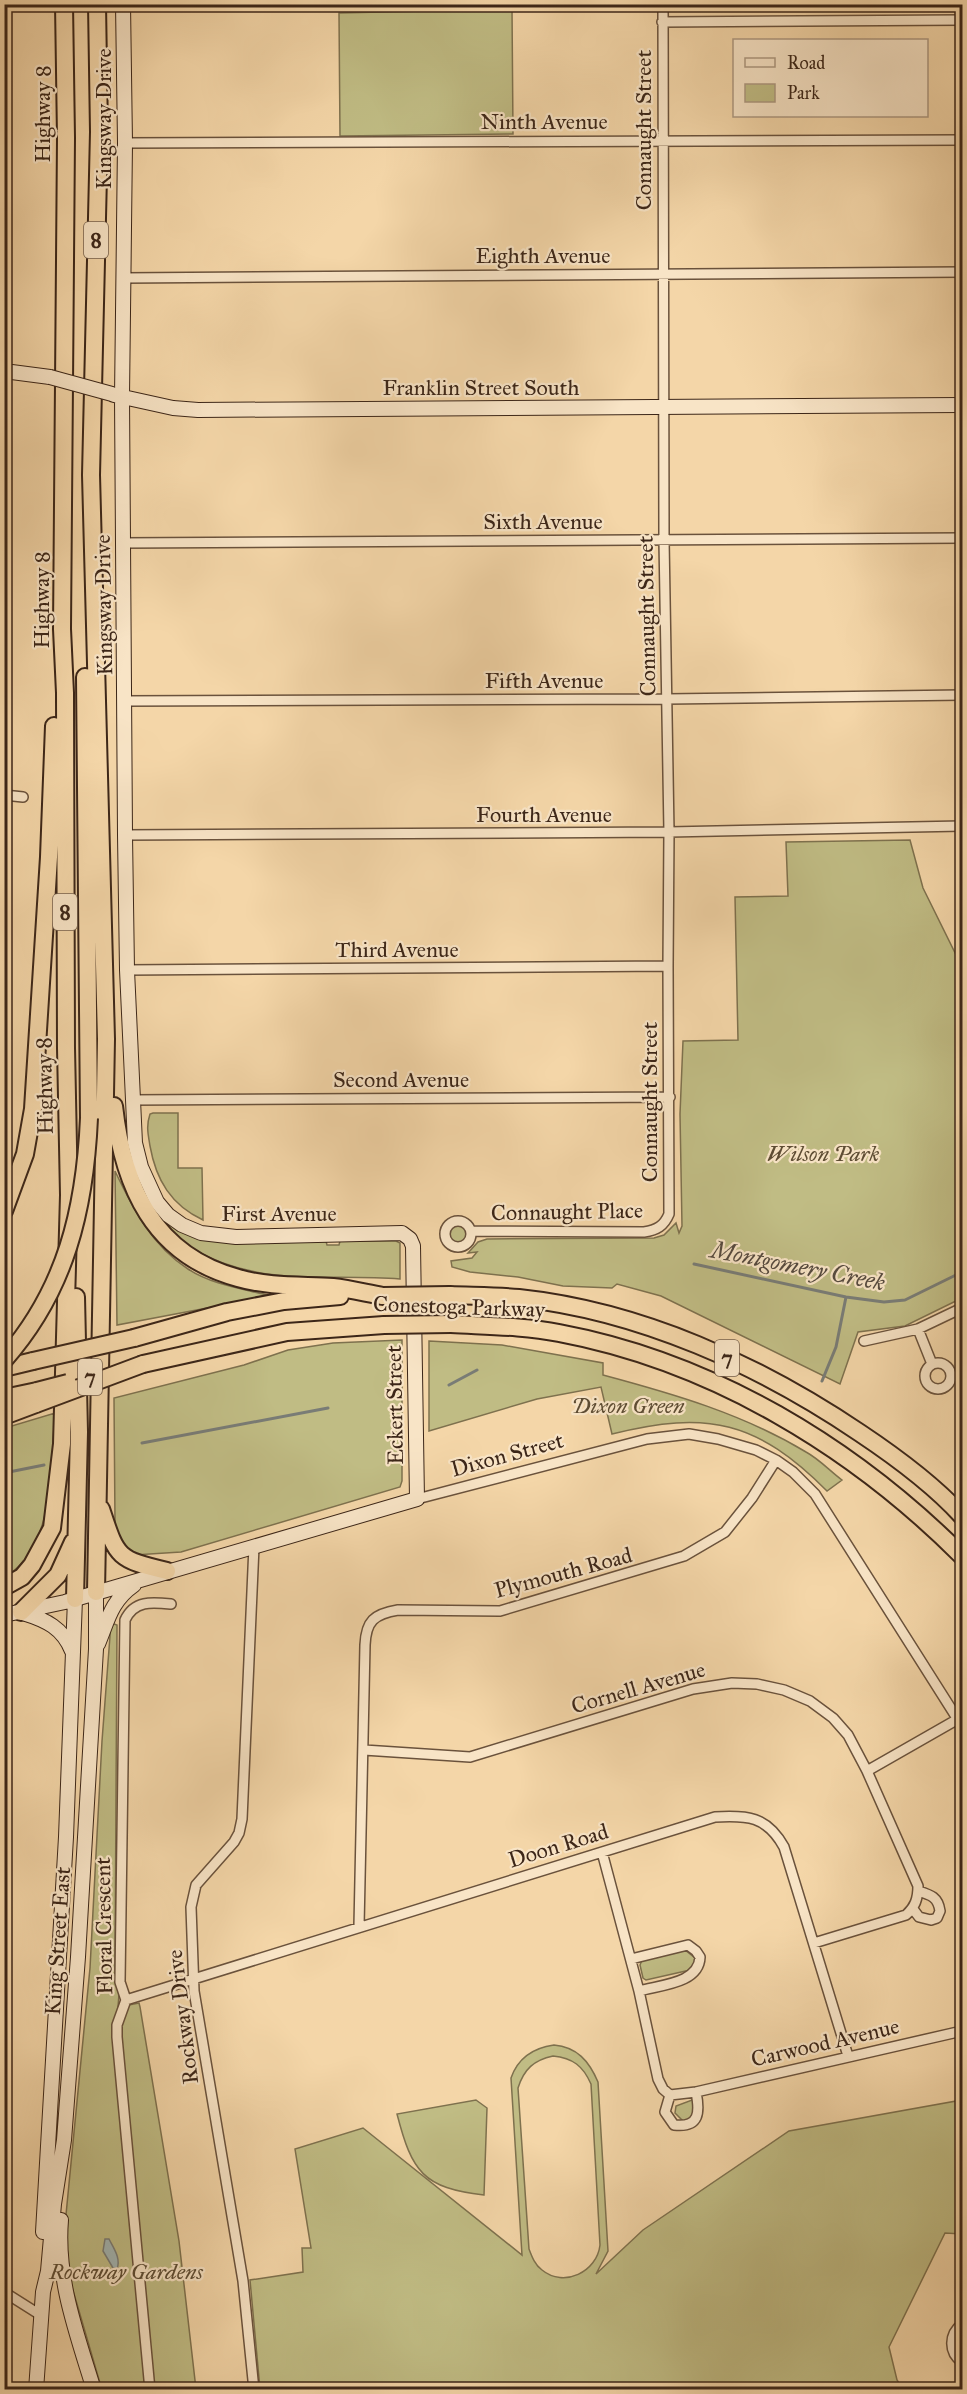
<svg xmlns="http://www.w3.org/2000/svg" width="967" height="2394" viewBox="0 0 967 2394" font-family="'IM FELL Great Primer',serif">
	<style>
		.green { fill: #c0bc84; stroke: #7e714e; stroke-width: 1.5; fill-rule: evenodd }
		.water { fill: #a2b6b4; stroke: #797c76; stroke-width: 1.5 }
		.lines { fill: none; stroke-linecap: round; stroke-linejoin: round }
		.stream { stroke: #797c76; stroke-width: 3 }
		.street-casing { stroke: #6a523c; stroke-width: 12 }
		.secondary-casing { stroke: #3c2618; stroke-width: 16 }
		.highway-casing { stroke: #3c2618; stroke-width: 20 }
		.street { stroke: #f8e4c6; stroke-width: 9 }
		.secondary { stroke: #f8e4c6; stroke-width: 14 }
		.highway { stroke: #f4d6a8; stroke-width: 16 }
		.secondary-bridge-casing { stroke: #3c2618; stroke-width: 16; stroke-linecap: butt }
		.highway-bridge-casing { stroke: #3c2618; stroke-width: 20; stroke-linecap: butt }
		.secondary-bridge { stroke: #f8e4c6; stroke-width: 14 }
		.highway-bridge { stroke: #f4d6a8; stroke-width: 16 }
		.labels { text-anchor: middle; stroke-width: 4.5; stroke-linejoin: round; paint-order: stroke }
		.shield { fill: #f8e4c6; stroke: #745f4c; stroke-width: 1.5 }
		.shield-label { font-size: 21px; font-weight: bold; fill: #3c2618 }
		.street-label { font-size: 22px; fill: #3c2618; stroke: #f8e4c6 }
		.park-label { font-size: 22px; font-style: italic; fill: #5d4c33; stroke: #f8e4c6 }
		.water-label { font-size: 24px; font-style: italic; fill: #564a3f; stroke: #f8e4c6 }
	</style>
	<rect width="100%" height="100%" fill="#f4d6a8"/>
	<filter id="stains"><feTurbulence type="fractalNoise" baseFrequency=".00333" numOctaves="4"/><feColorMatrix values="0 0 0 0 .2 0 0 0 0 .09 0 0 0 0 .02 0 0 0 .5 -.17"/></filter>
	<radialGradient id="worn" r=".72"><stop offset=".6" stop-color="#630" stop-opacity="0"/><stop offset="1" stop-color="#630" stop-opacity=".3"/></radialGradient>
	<path class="green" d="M512,9l1,125 -173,2 -1,-123z
		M910,840l13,48 39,79v331l-57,28 -47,6 -18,52 -179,-88 -44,-12 -5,4 -49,-2 -45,-9 -48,-5 -18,-5 -1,-6 21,-3 5,-6 -9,1 10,-11 9,-3 167,-1 10,-3 12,-12 3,10 3,-7 -2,-112 3,-73 55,-1 -3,-143 53,-1 -2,-54z
		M153,1113h25v55h24l1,52c-32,-15 -47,-40 -53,-74 -2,-12 -4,-20 0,-32z
		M115,1171c18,38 37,75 73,98 24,16 57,20 83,27l-154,29z
		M147,1193l34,37 145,11 1,4h12l1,-4h56l4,2v36c-73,-6 -141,9 -207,-30 -10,-6 -22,-14 -29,-23 -7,-10 -12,-22 -17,-33z
		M448 1234a10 10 0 1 1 20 0a10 10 0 1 1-20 0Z
		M402,1340v141l-2,6 -219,65 -47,3 -8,-5 -10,-19 -1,-8 -1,-125 130,-33 44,-15 45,-7z
		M429,1341l73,4 101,18v12c71,19 140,39 203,77 13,7 24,19 36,28l-15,11c-70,-70 -119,-81 -215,-57l-11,-47 -64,12 -108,32z
		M55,1413c-5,53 1,134 -50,164v-149z
		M111,1623l6,2 -2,347 4,22 -1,13 21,-4 1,4 39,234 17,148 -94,1 -32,-110 -5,-55 25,-257 12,-227z
		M685,1950l10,8v6l-5,6 -44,10 -3,-2 -3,-13 2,-5z
		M554,2045c23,2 35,16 44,37l10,169 -12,23 47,-44 146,-99 173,-31v134l-17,-1 -56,114 8,33 6,9h-643l-10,-109 53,-8 -1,-24h9l-16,-99 68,-21 159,127 -11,-177c7,-20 21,-30 43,-33zM553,2056c20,2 30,10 38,28l9,161c-3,27 -36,43 -58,25 -7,-5 -10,-13 -13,-21l-11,-161c6,-19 16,-28 35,-32z
		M476,2100l11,8 -3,87c-61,-7 -72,-23 -87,-81z
		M692,2100l5,2v14l-12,7 -10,-10 1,-7z"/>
	<path class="water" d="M105,2239h4c5,10 12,19 8,30l-4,-1 -10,-17z"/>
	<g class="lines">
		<path class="stream" d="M694,1264l152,33 38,5 21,-2 57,-28
			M822,1381l14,-34 10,-50
			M449,1385l28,-15
			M142,1443l186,-35
			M4,1473l40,-8"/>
		<defs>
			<path id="street" d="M662,22l300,-2
				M125,143l837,-3
				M124,278l838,-6
				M123,543l839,-5
				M125,701l542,-2 295,-4
				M4,795l19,2
				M125,835l544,-3 293,-6
				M127,970l541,-4
				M132,1100l538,-3
				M445 1234a13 13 0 1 1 26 0a13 13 0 1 1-26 0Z
				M471,1231l173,1c13,-2 20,-6 25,-18l-1,-248 1,-134 -5,-292 -1,-536
				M918,1329l14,35
				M864,1341l54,-12 44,-21
				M925 1376a13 13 0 1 1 26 0a13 13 0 1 1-26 0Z
				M417,1499l230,-60 42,-5 29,5 38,11 20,10 17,12 22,22 147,232
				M364,1750l106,7 223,-68 39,-6 25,1 27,6 26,11 23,17 15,17 19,36 51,115c0,13 -3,21 -12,29l-92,28
				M867,1771l91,-52
				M602,1852l37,139 19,88 5,10 7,6 26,-3 266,-61
				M913,1909l6,8 12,3 6,-2 3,-7c-2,-14 -9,-16 -22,-20
				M359,1926l6,-281c1,-24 9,-31 33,-35l102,1 184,-55 41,-24 27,-34 24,-38
				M631,1959l57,-14 8,6 4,6c-1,27 -41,28 -61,34
				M126,2000l589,-183c32,-2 52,-1 69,30l64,209
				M126,2000l-6,-18 5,-362c9,-20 27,-18 46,-16
				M126,2000l-9,25v12l33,353
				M670,2095l-5,17 9,13c26,3 26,-13 22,-33
				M4,2292l38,24
				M962,2324c-13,10 -14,28 0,38
				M254,2390l-11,-109 -49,-290 -3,-84 5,-22 38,-43 5,-9 3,-14 12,-273"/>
			<path id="secondary" d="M4,371l46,6
				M114,395l59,13 25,2 764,-5
				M23,1613c23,7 40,15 49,38
				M4,1615l61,-13 352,-103 -4,-253 -3,-7 -8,-6 -166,4 -35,-4 -19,-8 -14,-10 -11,-13 -16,-35 -6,-24 -8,-173 -2,-135 -3,-438 3,-254 -2,-139
				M98,1644c10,-24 13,-43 36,-59
				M61,2220c-5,59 16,114 33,170
				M43,2232l23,-395 9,-238
				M36,2390l7,-98 5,-21 6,-67 10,-64 14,-183 18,-308v-57"/>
			<path id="highway" d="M85,677l4,441
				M114,1106c9,80 39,149 124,172 31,9 64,7 95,9 17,2 33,6 50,9
				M4,1211l21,-57 8,-45 16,-252 5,-131
				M450,1295c23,1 46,1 69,3 122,13 240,67 341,135 36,24 73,51 102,83
				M451,1324c36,2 73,2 108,9 154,29 294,114 403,223
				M134,1338l93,-26 57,-11 56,-5
				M143,1364l144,-32 97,-7
				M4,1368l29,-7
				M4,1398l33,-7
				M4,1416l32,-12
				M101,1509c16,48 15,50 66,62
				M4,1587l18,-10 10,-12 20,-37 10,-84 7,-249 -3,-147 -1,-355 -3,-64 4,-491 -2,-134
				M96,1592l10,-553 -15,-564 8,-343 -2,-128
				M75,1599l4,-167 -3,-135
				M21,1612l37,-37 15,-33"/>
		</defs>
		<use href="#street" class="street-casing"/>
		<use href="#secondary" class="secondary-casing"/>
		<use href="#highway" class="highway-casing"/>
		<use href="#street" class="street"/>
		<use href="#secondary" class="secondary"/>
		<use href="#highway" class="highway"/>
		<defs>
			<path id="secondary-bridge" d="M50,377l62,17"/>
			<path id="highway-bridge" d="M383,1296l67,-1
				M384,1325l67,-1
				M4,1360c62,-70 81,-151 85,-242
				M33,1361l101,-23
				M37,1391l31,-8
				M36,1404l107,-40"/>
		</defs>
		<use href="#secondary-bridge" class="secondary-bridge-casing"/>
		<use href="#highway-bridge" class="highway-bridge-casing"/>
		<use href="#secondary-bridge" class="secondary-bridge"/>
		<use href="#highway-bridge" class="highway-bridge"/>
	</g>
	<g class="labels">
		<g class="shield">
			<rect x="84" y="222" width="24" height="36" rx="4.5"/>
			<rect x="53" y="894" width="24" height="36" rx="4.5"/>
			<rect x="715" y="1340" width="24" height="36" rx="4.5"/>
			<rect x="78" y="1359" width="24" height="36" rx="4.5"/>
		</g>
		<g class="shield-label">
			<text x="96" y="247">8</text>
			<text x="65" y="919">8</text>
			<text x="727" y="1365">7</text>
			<text x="90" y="1384">7</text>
		</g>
		<g class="street-label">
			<text transform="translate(42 114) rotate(-90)" y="8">Highway 8</text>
			<text transform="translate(103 119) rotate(-90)" y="8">Kingsway Drive</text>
			<text x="544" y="129">Ninth Avenue</text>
			<text transform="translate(643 130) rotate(-90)" y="8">Connaught Street</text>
			<text x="543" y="263">Eighth Avenue</text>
			<text x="481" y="395">Franklin Street South</text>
			<text x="543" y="529">Sixth Avenue</text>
			<text transform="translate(41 600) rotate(-90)" y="8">Highway 8</text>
			<text transform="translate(103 605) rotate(-91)" y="8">Kingsway Drive</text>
			<text transform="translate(646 616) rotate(-91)" y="8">Connaught Street</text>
			<text x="544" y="688">Fifth Avenue</text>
			<text x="544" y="822">Fourth Avenue</text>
			<text x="397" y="957">Third Avenue</text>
			<text x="401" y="1087">Second Avenue</text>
			<text transform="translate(44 1086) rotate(-91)" y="8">Highway 8</text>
			<text transform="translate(649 1102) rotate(-90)" y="8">Connaught Street</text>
			<text transform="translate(567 1211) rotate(-1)" y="8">Connaught Place</text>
			<text x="279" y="1221">First Avenue</text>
			<text transform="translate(459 1306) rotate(2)" y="8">Conestoga Parkway</text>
			<text transform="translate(394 1405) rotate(-91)" y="8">Eckert Street</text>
			<text transform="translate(507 1454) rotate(-15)" y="8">Dixon Street</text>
			<text transform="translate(563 1572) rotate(-15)" y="8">Plymouth Road</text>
			<text transform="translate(638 1687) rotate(-16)" y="8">Cornell Avenue</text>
			<text transform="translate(558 1845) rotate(-17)" y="8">Doon Road</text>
			<text transform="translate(103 1926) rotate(-91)" y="8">Floral Crescent</text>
			<text transform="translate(57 1941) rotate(-86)" y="8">King Street East</text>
			<text transform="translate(182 2017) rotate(-97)" y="8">Rockway Drive</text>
			<text transform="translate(825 2042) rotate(-13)" y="8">Carwood Avenue</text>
		</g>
		<g class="park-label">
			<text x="823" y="1161">Wilson Park</text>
			<text x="628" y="1413">Dixon Green</text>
			<text x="126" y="2279">Rockway Gardens</text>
		</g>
		<g class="water-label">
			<text transform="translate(798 1266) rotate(11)" y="8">Montgomery Creek</text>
		</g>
	</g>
	<rect width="967" height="2394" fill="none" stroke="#f4d6a8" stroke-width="24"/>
	<rect x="6" y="6" width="955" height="2382" fill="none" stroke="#3c2618" stroke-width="3"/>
	<rect x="12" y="12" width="943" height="2370" fill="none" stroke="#3c2618" stroke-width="1.5"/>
	<rect x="733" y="39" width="195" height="78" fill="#f8e4c6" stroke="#ad9880" stroke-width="1.5"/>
	<rect x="745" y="58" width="30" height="9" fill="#f8e4c6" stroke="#ad9880" stroke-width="1.5"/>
	<text x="787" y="69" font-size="18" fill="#3c2618">Road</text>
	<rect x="745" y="84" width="30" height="18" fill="#c0bc84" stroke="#ad9880" stroke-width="1.5"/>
	<text x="787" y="99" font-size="18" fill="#3c2618">Park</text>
	<rect width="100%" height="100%" filter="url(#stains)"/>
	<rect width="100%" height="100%" fill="url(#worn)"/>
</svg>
